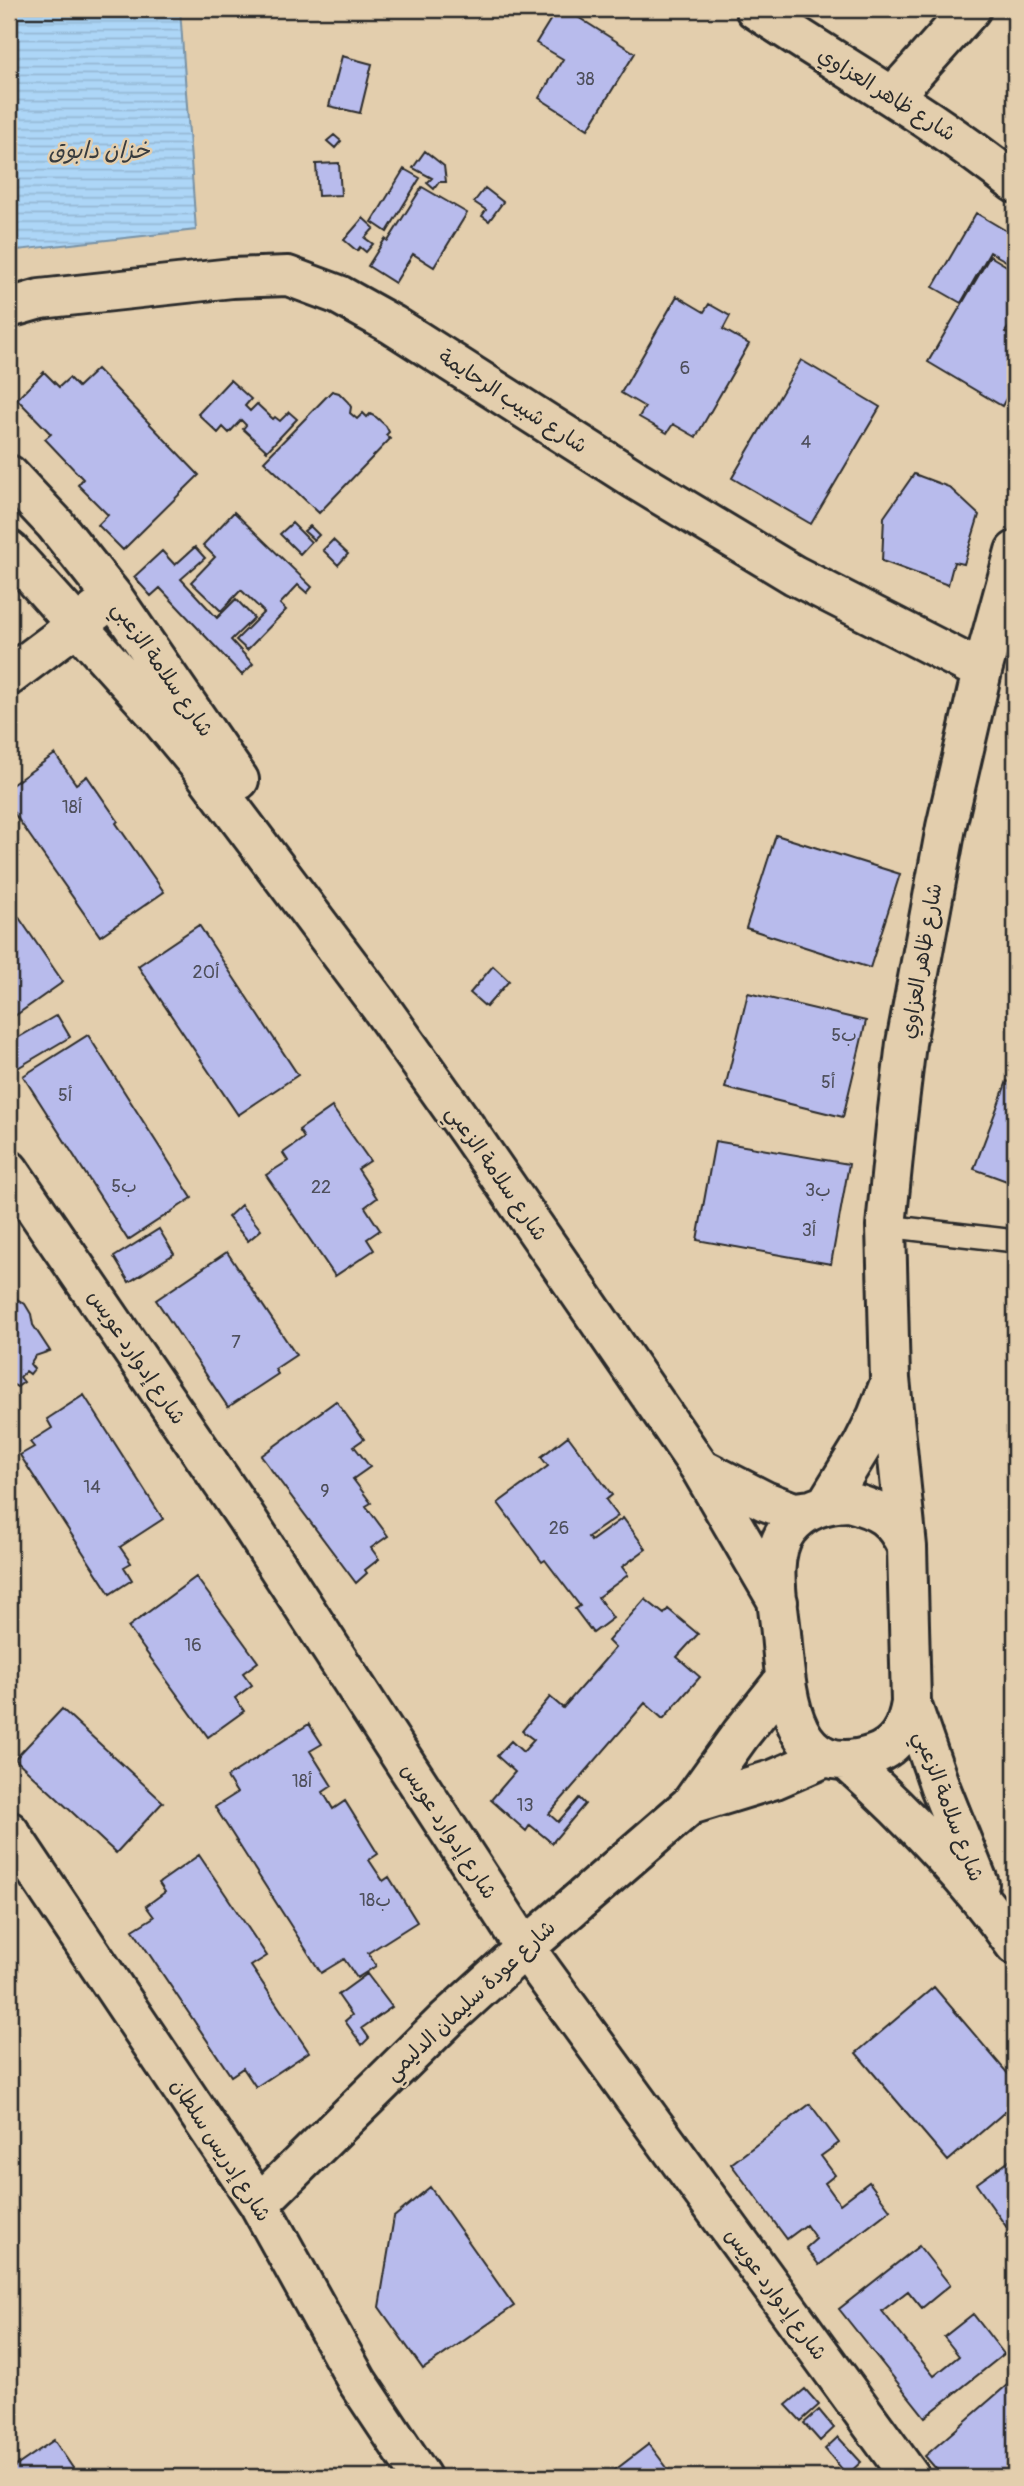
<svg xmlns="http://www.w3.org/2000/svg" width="1024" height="2486" viewBox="0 0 1024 2486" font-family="Pangolin,'Playpen Sans Arabic',sans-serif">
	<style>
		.water { fill: url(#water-rules); stroke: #7992a5; stroke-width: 2 }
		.building { fill: #b8bbec; stroke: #2b2b2b; stroke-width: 2 }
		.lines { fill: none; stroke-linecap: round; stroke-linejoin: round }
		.service-casing { stroke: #2b2b2b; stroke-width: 26 }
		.minor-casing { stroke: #2b2b2b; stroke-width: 44 }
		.service { stroke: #e3cead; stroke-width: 21 }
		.minor { stroke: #e3cead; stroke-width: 38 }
		.labels { text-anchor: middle; stroke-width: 5; stroke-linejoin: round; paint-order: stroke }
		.number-label { font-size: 18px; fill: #4e4f5b }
		.street-label { font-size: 21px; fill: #2b2b2b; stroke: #e3cead }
		.water-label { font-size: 23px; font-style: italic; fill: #383c3f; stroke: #e3cead }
	</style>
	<defs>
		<pattern id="water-rules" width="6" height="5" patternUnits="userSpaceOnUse" patternTransform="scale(1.75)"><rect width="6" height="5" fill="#add6f7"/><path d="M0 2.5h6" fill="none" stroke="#95b8d4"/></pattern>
	</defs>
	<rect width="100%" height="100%" fill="#e3cead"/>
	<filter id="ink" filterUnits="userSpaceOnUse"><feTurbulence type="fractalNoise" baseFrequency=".0143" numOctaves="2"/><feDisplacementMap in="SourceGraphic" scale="14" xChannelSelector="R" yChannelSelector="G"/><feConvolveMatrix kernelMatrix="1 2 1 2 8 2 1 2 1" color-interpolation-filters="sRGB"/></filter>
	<g filter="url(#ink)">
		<path class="water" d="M9,9h171l16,221 -187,21z"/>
		<path class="building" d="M557,9h8l70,44 -47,76 -49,-31 24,-39 -27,-16z
			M342,56l30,8 -12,49 -31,-7z
			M334,135l7,6 -6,7 -8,-7z
			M425,151l19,15 2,16h-7l-5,7 -7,-6 5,-5 -19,-10z
			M339,163l2,32 -23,1 -2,-32z
			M404,169l16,9 -33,54 -15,-10z
			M422,187l45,26 -33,54 -21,-13 -18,29 -27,-17 17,-27 3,2z
			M485,188l18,14 -14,19 -7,-5 4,-6 -12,-8z
			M976,213l39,23v30l-25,-14 -29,51 -28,-16z
			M363,218l11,10 -9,10 8,6 -7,8 -6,-5 -3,4 -13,-11z
			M990,256l25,15v54l-3,-2 -7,9 10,6v44l-13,24 -74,-44z
			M677,296l27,16 5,-8 21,12 -7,13 26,15 -53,93 -23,-13 -6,9 -28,-16 6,-10 -24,-14z
			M801,360l79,47 -69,117 -79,-46z
			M97,369l102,106 -76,75 -25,-25 10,-10 -30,-30 5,-6 -38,-40 6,-5 -34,-35 27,-27 15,15 10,-9 9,9z
			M230,380l21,19 -6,7 5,5 7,-7 16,15 2,-2 5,4 9,-9 8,7 -30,32 -24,-22 3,-4 -5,-5 -12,13 -6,-6 -5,6 -20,-19z
			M332,391l7,2 9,9 3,5 -1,6 7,6 6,-6 4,4 3,-3 6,3 10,9 3,6 -3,3 4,4 -71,74 -55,-52z
			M914,474l35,13 30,28 -15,49 -10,-2 -6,23 -66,-24 2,-44z
			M234,512l78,75 -5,6 -9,-8 -18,19 6,6 -39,40 -11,-10 28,-28 -23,-22 -20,21 -30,-29 24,-25 -12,-12z
			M292,523l19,19 -11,12 -20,-20z
			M310,526l9,9 -5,5 -10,-9z
			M333,540l15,14 -10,11 -15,-15z
			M195,547l10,11 -24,21 36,39 19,-19 18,19 -23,22 22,24 -11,11 -82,-87 -9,8 -17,-19 28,-26 13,14z
			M55,754l21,30 11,-8 31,45 -2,2 48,69 -64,44 -91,-130v-19z
			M776,835l124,39 -30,94 -124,-40z
			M9,903l54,79 -54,38z
			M199,925l99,150 -60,40 -100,-149z
			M493,966l16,15 -23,26 -16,-14z
			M748,993l118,28 -23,96 -118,-29z
			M57,1015l13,22 -61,36v-30z
			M88,1035l104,163 -64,42 -105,-164z
			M1007,1081l8,3v100l-41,-15z
			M332,1107l38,54 -12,8 19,29 -12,9 15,23 -13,9 7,11 -39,26 -69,-101 22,-14 -5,-8 21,-15 -5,-8z
			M715,1141l134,23 -18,100 -134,-24z
			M241,1205l20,25 -13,11 -20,-24z
			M159,1229l15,25 -45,28 -15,-25z
			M227,1252l69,103 -21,14 3,5 -50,33 -72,-107z
			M9,1289l8,10 8,5 6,10 2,11 17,26 -15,5 -5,8 4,5 -4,5 -4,-3 -6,6 4,5 -7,5 -3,-2 -5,5z
			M84,1395l79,124 -43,28 11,16 -7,4 8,13 -22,14 -90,-139 14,-8 -4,-5 22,-14 -5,-9z
			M336,1401l28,38 -10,7 16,21 -17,12 18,24 -5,3 22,30 -17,12 8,11 -14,11 2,3 -11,10 -95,-127z
			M568,1436l44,59 -6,5 12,16 -30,21 3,4 32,-23 23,31 -24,18 6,8 -30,22 15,21 -20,15 -18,-24 5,-3 -35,-46 -3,2 -44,-59 50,-37 -7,-9z
			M196,1577l62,85 -15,11 9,12 -17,13 9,13 -36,26 -80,-110z
			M645,1599l19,15 4,-5 30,25 -21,23 23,20 -37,42 -18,-16 -96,111 9,8 21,-24 6,6 -33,39 -22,-18 -4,6 -35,-31 24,-28 -18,-16 14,-15 12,11 11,-12 -12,-9 28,-34 13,11 52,-60 -7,-7z
			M62,1709l101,93 -47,51 -101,-94z
			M309,1724l13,20 -12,7 22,35 -9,6 10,17 12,-8 33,53 -9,6 14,21 6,-4 28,45 -49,31 8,13 -19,12 -13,-19 -23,14 -106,-166 22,-14 -10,-16z
			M199,1855l68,101 -16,10 58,86 -53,35 -13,-19 -12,8 -98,-146 21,-13 -8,-11 19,-14 -6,-9z
			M367,1974l25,33 -30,21 7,10 -7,7 -17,-24 7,-6 -14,-20z
			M934,1987l81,95v21l-67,58 -92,-108z
			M810,2104l29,39 -18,13 14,19 -10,8 15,21 29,-22 21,28 -71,55 -13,-17 10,-9 -10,-14 -19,14 -56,-75z
			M1015,2156v83l-39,-55z
			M430,2187l84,119 -91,63 -44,-62 15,-90z
			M919,2246l31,39 -28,23 -14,-17 -26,20 52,65 25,-20 -15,-19 29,-23 31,40 -79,63 -86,-108z
			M1014,2379l1,98h-72l-18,-21z
			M9,2389l8,14 -8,5z
			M805,2389l14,16 -18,16 -15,-16z
			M819,2410l15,18 -14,13 -16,-18z
			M838,2437l23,25 -14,13 -22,-26z
			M54,2440l25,37h-70v-6z
			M649,2444l25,33h-68z"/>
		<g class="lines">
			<defs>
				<path id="service" d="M886,1226l129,15"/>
				<path id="minor" d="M755,9c87,58 178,108 260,174
					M894,95l77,-86
					M9,308l31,-9 192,-21 56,-2 51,19 54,30 243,155 158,95 188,96
					M9,475l46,49 58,73 126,183
					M9,550l145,161 44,53 181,241 90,127 231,336 78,134
					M9,676l88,-66
					M9,1170l236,346 280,432 385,529
					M700,1468l65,33 29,11 17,-2
					M849,1502c31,8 44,16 58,45l4,156c-4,24 -13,43 -38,52 -85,28 -87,-67 -92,-122 -3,-31 -14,-78 7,-104 16,-20 37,-26 61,-27z
					M827,1503l35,-57 15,-30 12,-31
					M907,1547l-17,-168 -4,-153 10,-99 10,-84 40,-216 36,-156 33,-120
					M911,1703l29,84 39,97
					M846,1760c62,56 121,117 169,185
					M690,1805l85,-26 51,-22
					M9,1831l250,373 98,177 64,96
					M259,2204l188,-185 78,-71 165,-143 51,-71 44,-55"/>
			</defs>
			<use href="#service" class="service-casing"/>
			<use href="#minor" class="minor-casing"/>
			<use href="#service" class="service"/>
			<use href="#minor" class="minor"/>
		</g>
	</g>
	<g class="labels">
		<g class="number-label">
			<text x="585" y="85">38</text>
			<text x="685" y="374">6</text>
			<text x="806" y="448">4</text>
			<text x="72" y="813">18أ</text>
			<text x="206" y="978">20أ</text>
			<text x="844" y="1041">5ب</text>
			<text x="828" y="1088">5أ</text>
			<text x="65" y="1101">5أ</text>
			<text x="124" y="1192">5ب</text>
			<text x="321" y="1193">22</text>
			<text x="818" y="1196">3ب</text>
			<text x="809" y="1236">3أ</text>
			<text x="236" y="1348">7</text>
			<text x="92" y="1493">14</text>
			<text x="325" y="1497">9</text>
			<text x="559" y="1534">26</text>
			<text x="193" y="1651">16</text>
			<text x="302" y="1787">18أ</text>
			<text x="525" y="1811">13</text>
			<text x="375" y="1906">18ب</text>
		</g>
		<g class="street-label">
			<text transform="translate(887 94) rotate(32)" y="7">شارع ظاهر العزاوي</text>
			<text transform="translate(513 401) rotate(33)" y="7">شارع شبيب الرحايمة</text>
			<text transform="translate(163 669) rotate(55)" y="7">شارع سلامة الزعبي</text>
			<text transform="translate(921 961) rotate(-80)" y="7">شارع ظاهر العزاوي</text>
			<text transform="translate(497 1173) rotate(55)" y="7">شارع سلامة الزعبي</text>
			<text transform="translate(137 1357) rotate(56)" y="7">شارع إدوارد عويس</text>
			<text transform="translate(949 1806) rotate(69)" y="7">شارع سلامة الزعبي</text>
			<text transform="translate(449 1831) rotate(57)" y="7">شارع إدوارد عويس</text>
			<text transform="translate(470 2000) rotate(-43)" y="7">شارع عودة سليمان الدليمي</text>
			<text transform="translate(221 2150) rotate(57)" y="7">شارع إدريس سلطان</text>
			<text transform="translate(776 2294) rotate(54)" y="7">شارع إدوارد عويس</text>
		</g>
		<g class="water-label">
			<text x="99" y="158">خزان دابوق</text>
		</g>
	</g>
	<rect width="1024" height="2486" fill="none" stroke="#e3cead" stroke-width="35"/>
	<rect x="18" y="18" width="989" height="2451" fill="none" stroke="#2b2b2b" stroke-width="2.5" filter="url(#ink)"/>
</svg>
